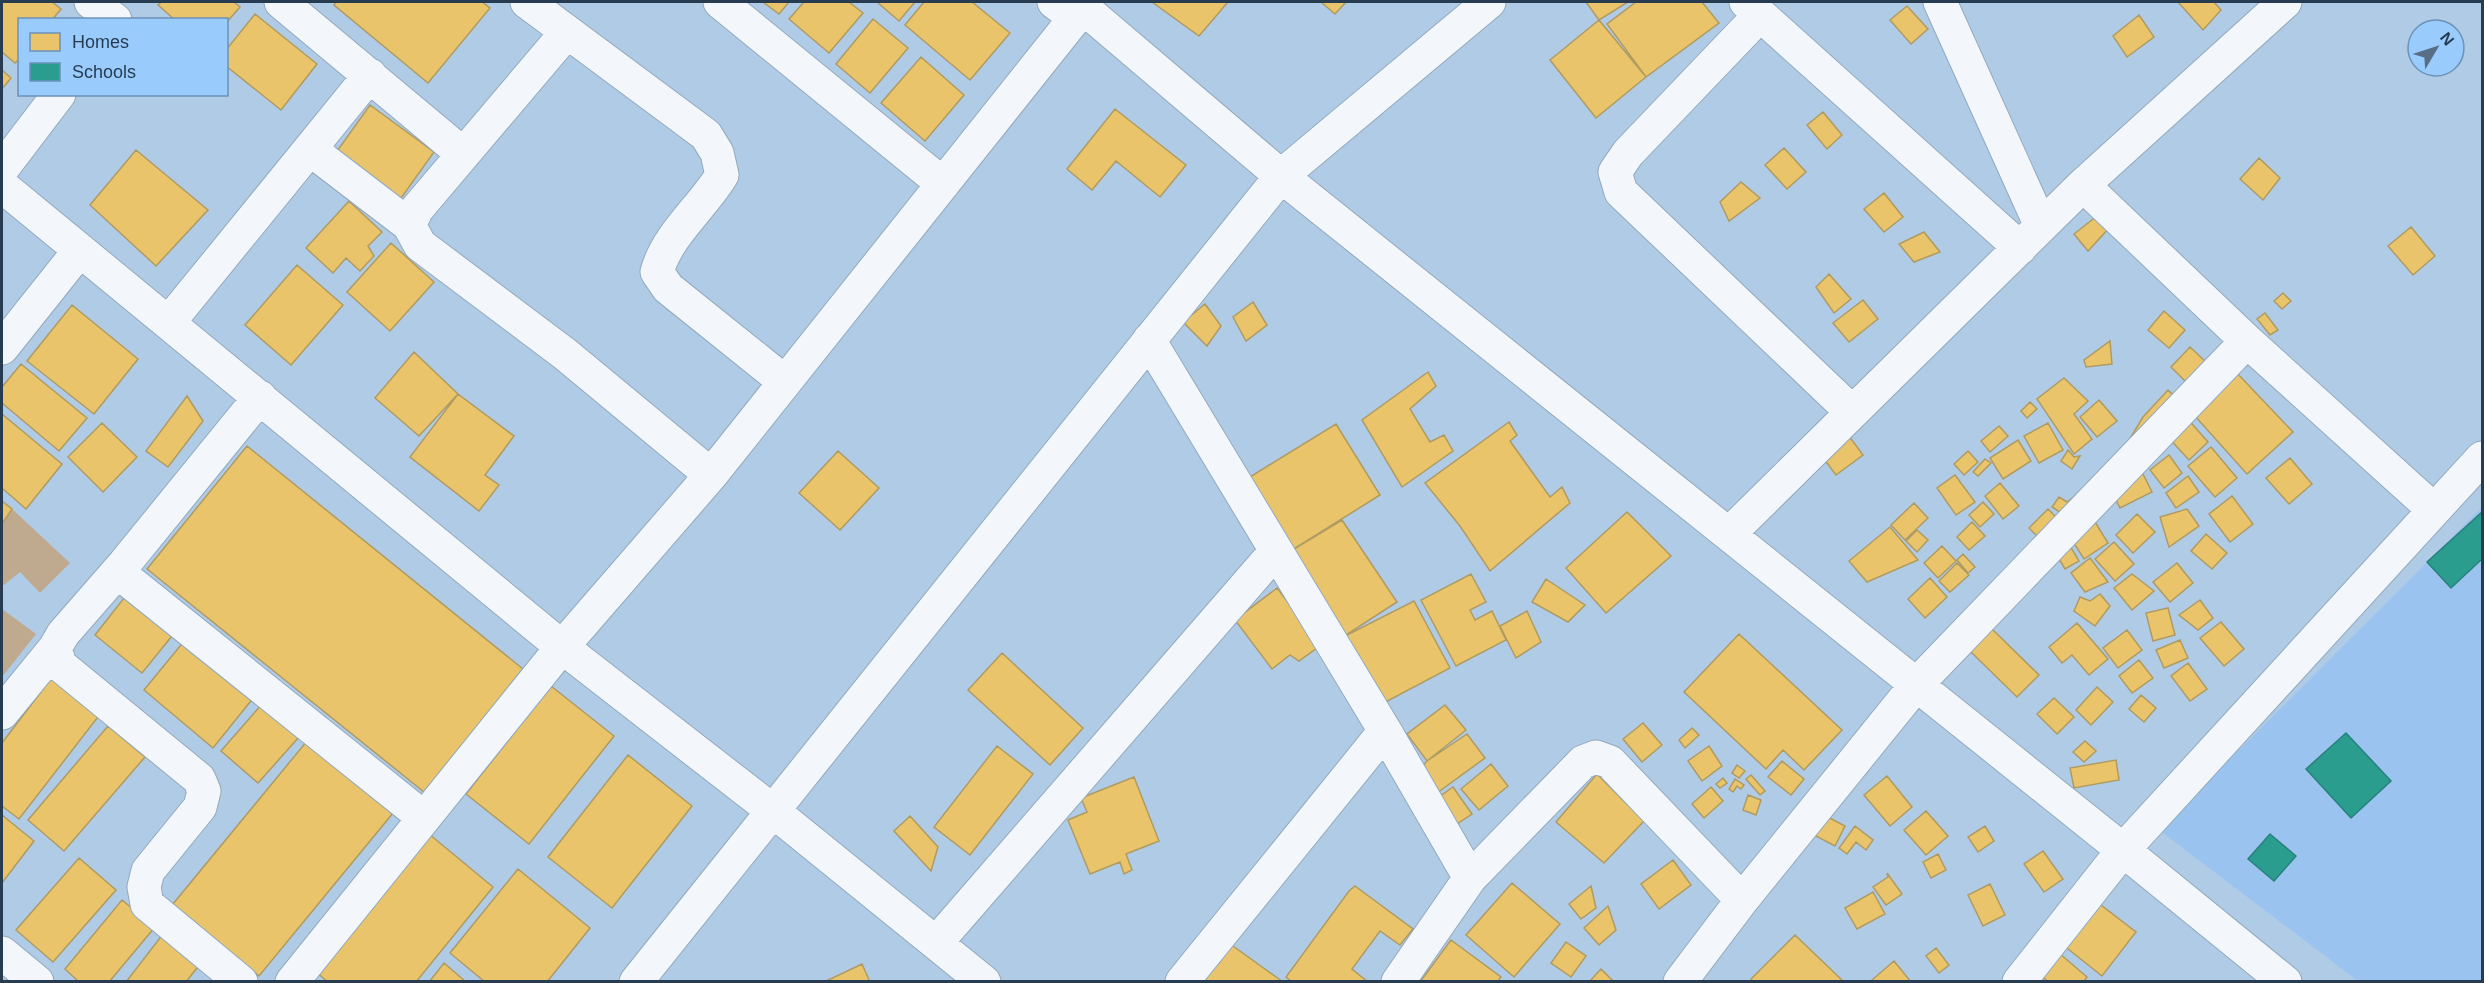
<svg xmlns="http://www.w3.org/2000/svg" width="2484" height="983" viewBox="0 0 2484 983" font-family="Arial,sans-serif">
	<style>
		.built { fill: #9ac4ef }
		.green { fill: #bfaa8f }
		.homes { fill: #e9c46a; stroke: #af9b62; stroke-width: 1.5 }
		.schools { fill: #2a9d8f; stroke: #29807c; stroke-width: 1.5 }
		.lines { fill: none; stroke-linecap: round; stroke-linejoin: round }
		.street-casing { stroke: #93a9bd; stroke-width: 35 }
		.street { stroke: #f3f7fb; stroke-width: 33 }
	</style>
	<rect width="100%" height="100%" fill="#b0cbe6"/>
	<path class="built" d="M2482,507v474h-124l-199,-151z"/>
	<path class="green" d="M12,509l58,54 -30,30 -20,-21 -16,13 -2,-1v-60z
		M2,609l34,25 -34,43v-69z"/>
	<path class="homes" d="M2,2h50l9,7 -9,11h-32v38l-5,5 -13,-11z
		M161,2h73l6,5 -14,16v-3h-51l-17,-15z
		M336,2h146l8,6 -62,75 -94,-78z
		M763,2h26l-10,12z
		M804,2h45l14,11 -34,40 -40,-34z
		M877,2h38l-16,19z
		M924,2h48l38,31 -40,47 -65,-55z
		M1152,2h76l-29,34z
		M1321,2h25l-11,12z
		M1586,2h42l-29,18z
		M1636,2h66l17,21 -73,54 -39,-53z
		M2178,2h36l7,8 -18,20z
		M1907,6l21,23 -17,15 -21,-24z
		M255,14l62,50 -36,46 -55,-44v-16z
		M2139,15l15,22 -27,20 -14,-21z
		M873,19l35,29 -38,45 -34,-29z
		M1599,20l47,57 -50,41 -46,-58z
		M921,57l43,38 -39,46 -44,-38z
		M2,70l9,8 -9,11z
		M370,105l64,47 -35,49 -64,-47z
		M1115,109l71,56 -26,32 -44,-36 -24,29 -25,-21z
		M1823,112l19,23 -15,14 -20,-24z
		M1784,148l22,24 -19,17 -22,-24z
		M136,150l72,60 -52,56 -66,-61z
		M2259,158l21,20 -17,22 -23,-21z
		M1741,182l19,16 -31,23 -9,-19z
		M1884,193l19,24 -19,15 -20,-23z
		M349,201l33,31 -14,14 6,10 -14,15 -14,-13 -13,15 -27,-25z
		M2097,216l13,11 -22,24 -14,-17z
		M2411,227l24,29 -22,19 -25,-29z
		M1924,232l16,20 -26,10 -15,-18z
		M391,243l43,39 -44,49 -43,-39z
		M297,265l46,40 -52,60 -46,-40z
		M1829,274l22,25 -17,14 -18,-26z
		M2283,293l8,8 -9,8 -8,-8z
		M1863,300l15,19 -29,23 -16,-19z
		M1253,302l14,23 -21,16 -13,-24z
		M1205,304l16,22 -14,20 -24,-24z
		M72,305l66,54 -44,55 -67,-53z
		M2164,311l21,19 -16,18 -21,-18z
		M2265,313l13,17 -8,5 -13,-16z
		M2110,341l2,23 -26,3 -2,-7z
		M2190,347l18,17 -20,20 -17,-17z
		M414,352l44,42 -39,42 -44,-38z
		M21,364l66,54 -28,33 -57,-48v-16z
		M1428,372l8,14 -26,23 20,33 14,-7 9,16 -51,36 -40,-67z
		M2236,372l57,60 -46,42 -53,-59z
		M2064,378l24,23 -14,13 18,25 -18,15 -37,-55z
		M2168,390l13,13 -53,39 15,-25z
		M458,394l56,42 -29,39 14,10 -20,26 -69,-54z
		M187,396l16,25 -35,46 -22,-16z
		M2099,400l18,21 -20,16 -17,-20z
		M2030,402l7,7 -10,9 -6,-7z
		M2,414l60,50 -36,45 -24,-21z
		M2185,416l23,26 -19,18 -23,-25z
		M1509,422l8,13 -7,6 40,56 12,-10 8,16 -80,68 -30,-45 -35,-43z
		M102,423l35,34 -34,35 -35,-35z
		M2048,423l15,27 -24,13 -15,-27z
		M1336,424l44,71 -91,57 -44,-72z
		M1999,426l9,10 -18,16 -9,-11z
		M1849,436l14,19 -27,20 -12,-16z
		M2018,440l13,21 -28,18 -13,-21z
		M247,446l276,223 -99,123 -277,-223z
		M2211,447l26,31 -22,19 -27,-31z
		M2068,450l6,7 6,-1 -8,13 -11,-8z
		M838,451l41,37 -39,42 -41,-37z
		M1968,451l10,11 -14,13 -10,-11z
		M2169,455l13,18 -18,15 -14,-18z
		M2290,458l22,26 -23,20 -23,-26z
		M1985,459l6,4 -13,13 -5,-4z
		M2142,472l10,20 -32,16 -10,-20z
		M1955,475l20,27 -19,13 -19,-27z
		M2188,476l11,16 -23,16 -10,-15z
		M2000,483l19,23 -16,13 -18,-23z
		M2075,496l-6,22 -17,-11 7,-10 8,5z
		M2232,496l21,28 -23,18 -21,-28z
		M2,501l10,8 -10,15z
		M1983,502l11,12 -14,13 -11,-12z
		M1914,503l14,15 -23,22 -14,-15z
		M2048,509l13,13 -19,19 -13,-13z
		M2187,509l12,17 -30,21 -9,-30z
		M1627,512l44,44 -65,57 -40,-45z
		M2137,514l18,18 -22,21 -17,-18z
		M1342,520l55,82 -54,35 -54,-85z
		M1972,522l13,14 -16,14 -12,-13z
		M2095,522l13,21 -24,16 -14,-22z
		M1890,527l28,33 -51,22 -18,-21z
		M1917,530l11,10 -11,12 -11,-11z
		M2206,534l21,19 -15,16 -21,-18z
		M2114,542l20,22 -19,17 -20,-22z
		M2069,544l10,17 -14,8 -10,-17z
		M1942,546l14,15 -18,17 -14,-15z
		M1963,554l12,13 -7,6 -11,-13z
		M2090,558l18,24 -23,10 -14,-19z
		M1957,563l12,12 -19,17 -11,-11z
		M2177,563l16,20 -23,19 -17,-20z
		M1471,574l15,28 -16,8 5,10 17,-9 14,29 -50,26 -35,-66z
		M2132,574l22,17 -22,19 -18,-22z
		M1930,578l17,19 -22,21 -17,-19z
		M1546,579l39,26 -17,17 -36,-20z
		M1277,588l44,57 -22,16 -9,-6 -18,14 -37,-49z
		M128,593l48,38 -34,42 -47,-38z
		M2100,594l10,12 -15,20 -21,-15 6,-14 10,4z
		M2200,600l13,18 -15,12 -19,-15z
		M1414,601l36,67 -72,38 -35,-69z
		M2168,608l7,27 -22,6 -7,-28z
		M1527,611l14,31 -25,16 -16,-32z
		M2221,622l23,27 -20,17 -24,-28z
		M2077,623l31,36 -19,16 -17,-20 -10,8 -13,-16z
		M1992,629l47,46 -22,22 -47,-46z
		M2127,630l15,20 -24,18 -15,-20z
		M1739,634l103,96 -38,40 -21,-20 -17,19 -82,-77z
		M185,640l69,57 -41,51 -69,-58z
		M2180,640l8,18 -24,10 -8,-18z
		M1002,653l81,75 -33,37 -82,-75z
		M2139,660l14,18 -21,15 -13,-17z
		M2188,663l19,26 -17,12 -19,-25z
		M53,676l48,37 -82,106 -17,-13v-63z
		M551,686l63,50 -85,108 -63,-50z
		M2097,687l16,15 -22,23 -15,-15z
		M2141,695l15,13 -12,14 -15,-13z
		M2054,698l20,19 -17,17 -20,-20z
		M262,704l37,33 -41,46 -37,-32z
		M1445,705l21,25 -39,31 -20,-27z
		M1643,723l19,22 -20,17 -19,-23z
		M108,726l37,31 -81,94 -36,-31z
		M1692,728l7,7 -14,13 -6,-8z
		M1467,734l18,24 -48,35 -18,-23 8,-9z
		M307,741l86,72 -134,163 -86,-72z
		M2085,741l11,10 -12,11 -11,-10z
		M997,746l36,28 -63,81 -36,-28z
		M1709,746l13,20 -20,15 -14,-20z
		M628,755l64,51 -80,102 -64,-51z
		M2116,760l3,20 -45,8 -4,-20z
		M1782,761l22,18 -13,16 -23,-18z
		M1491,764l17,22 -29,24 -18,-21z
		M1737,765l8,6 -6,7 -7,-5z
		M1597,774l47,47 -40,42 -48,-41z
		M1751,775l14,16 -5,4 -14,-16z
		M1887,776l25,31 -22,19 -26,-31z
		M1134,777l25,64 -33,13 6,16 -8,4 -4,-12 -30,12 -22,-54 19,-8 -6,-14z
		M1723,778l4,5 -7,5 -4,-4z
		M1735,779l9,6 -3,4 -4,-3 -4,6 -4,-3z
		M1453,787l19,27 -18,12 -18,-27z
		M1711,787l12,14 -19,17 -12,-14z
		M1748,795l13,5 -5,15 -13,-5z
		M1926,811l22,25 -22,19 -22,-25z
		M2,815l32,26 -32,42z
		M1824,815l21,11 -10,20 -21,-11z
		M910,816l28,31 -7,24 -37,-40z
		M1855,826l18,14 -7,10 -10,-8 -9,12 -8,-6z
		M1985,826l9,15 -16,11 -10,-15z
		M429,834l64,53 -77,95h-88l-12,-10z
		M2043,851l20,28 -19,13 -20,-28z
		M1938,854l8,16 -15,8 -8,-16z
		M79,858l37,32 -63,72 -37,-32z
		M1673,860l18,25 -32,24 -18,-25z
		M518,869l72,59 -43,54h-62l-35,-29z
		M1887,873l15,21 -16,11 -13,-18 15,-10z
		M1512,883l48,41 -46,53 -48,-42z
		M1990,884l15,31 -22,11 -15,-31z
		M1355,886l58,43 -13,16 -20,-14 -28,38 16,13h-76l-6,-5 63,-86z
		M1591,886l5,22 -15,11 -12,-15z
		M1873,892l12,22 -28,15 -12,-21z
		M122,900l33,27 -46,55h-30l-14,-13z
		M2097,902l39,30 -34,44 -39,-31z
		M1608,906l8,24 -17,15 -15,-17z
		M163,934l37,30 -14,18h-60z
		M1795,935l49,47h-91l-2,-3z
		M1451,940l50,37 -4,5h-77z
		M1226,941l57,41h-86z
		M1566,942l20,14 -15,21 -20,-14z
		M1936,948l13,17 -10,8 -13,-17z
		M2059,953l28,24 -4,5h-35l-7,-7z
		M1894,961l17,21h-37l-2,-2z
		M444,963l22,19h-37z
		M862,964l8,18h-46z
		M1601,969l13,13h-25z"/>
	<path class="schools" d="M2482,512v47l-31,29 -24,-26z
		M2346,733l45,48 -40,37 -45,-49z
		M2270,834l26,22 -22,25 -26,-22z"/>
	<g class="lines">
		<defs>
			<path id="street" d="M91,2l24,18
				M281,2l182,152
				M527,2l179,133 11,18 5,22c-20,33 -55,60 -65,97l11,16 117,94
				M720,2l223,182
				M1054,2l21,16 12,-7 194,165 842,674 162,132
				M1746,2l274,246
				M1940,2l101,224
				M1760,15l-132,138 -13,19 6,20 231,220
				M567,32l-150,177 -8,16 11,20 145,109 146,121
				M311,150l98,75
				M2,169l57,-75
				M2083,185l164,156 187,169
				M2,186l560,461 211,164 211,171
				M169,322l201,-247
				M1149,340l236,391 85,147 -72,104
				M2,348l78,-98
				M260,397l-135,166 -1,14 299,240
				M1729,534l354,-349 202,-183
				M125,563l-62,71 -8,14 5,17 139,114 5,12 -4,16 -52,64 -4,16 3,17 94,78
				M2,713l53,-65
				M1470,878l113,-116 13,-5 14,5 132,138
				M936,943l340,-392
				M2,953l35,29
				M292,982l270,-335 149,-172 364,-457
				M636,982l645,-806 208,-174
				M1182,982l203,-251
				M1680,982l62,-82 174,-215 331,-344
				M2019,982l104,-132 359,-392"/>
		</defs>
		<use href="#street" class="street-casing"/>
		<use href="#street" class="street"/>
	</g>
	<rect width="2484" height="983" fill="none" stroke="#273c50" stroke-width="6"/>
	<rect x="18" y="18" width="210" height="78" fill="#99cbfd" stroke="#6b92b8" stroke-width="1.5"/>
	<rect x="30" y="33" width="30" height="18" fill="#e9c46a" stroke="#6b92b8" stroke-width="1.5"/>
	<text x="72" y="48" font-size="18" fill="#273c50">Homes</text>
	<rect x="30" y="63" width="30" height="18" fill="#2a9d8f" stroke="#6b92b8" stroke-width="1.5"/>
	<text x="72" y="78" font-size="18" fill="#273c50">Schools</text>
	<g transform="translate(2436 48) rotate(51)"><circle r="28" fill="#99cbfd" stroke="#6b92b8" stroke-width="1.5"/>
	<path d="M0-4.5L10 22L0 15L-10 22Z" fill="#576e84"/>
	<text y="-9" font-size="16" font-weight="bold" text-anchor="middle" fill="#273c50">N</text>
	</g>
</svg>
